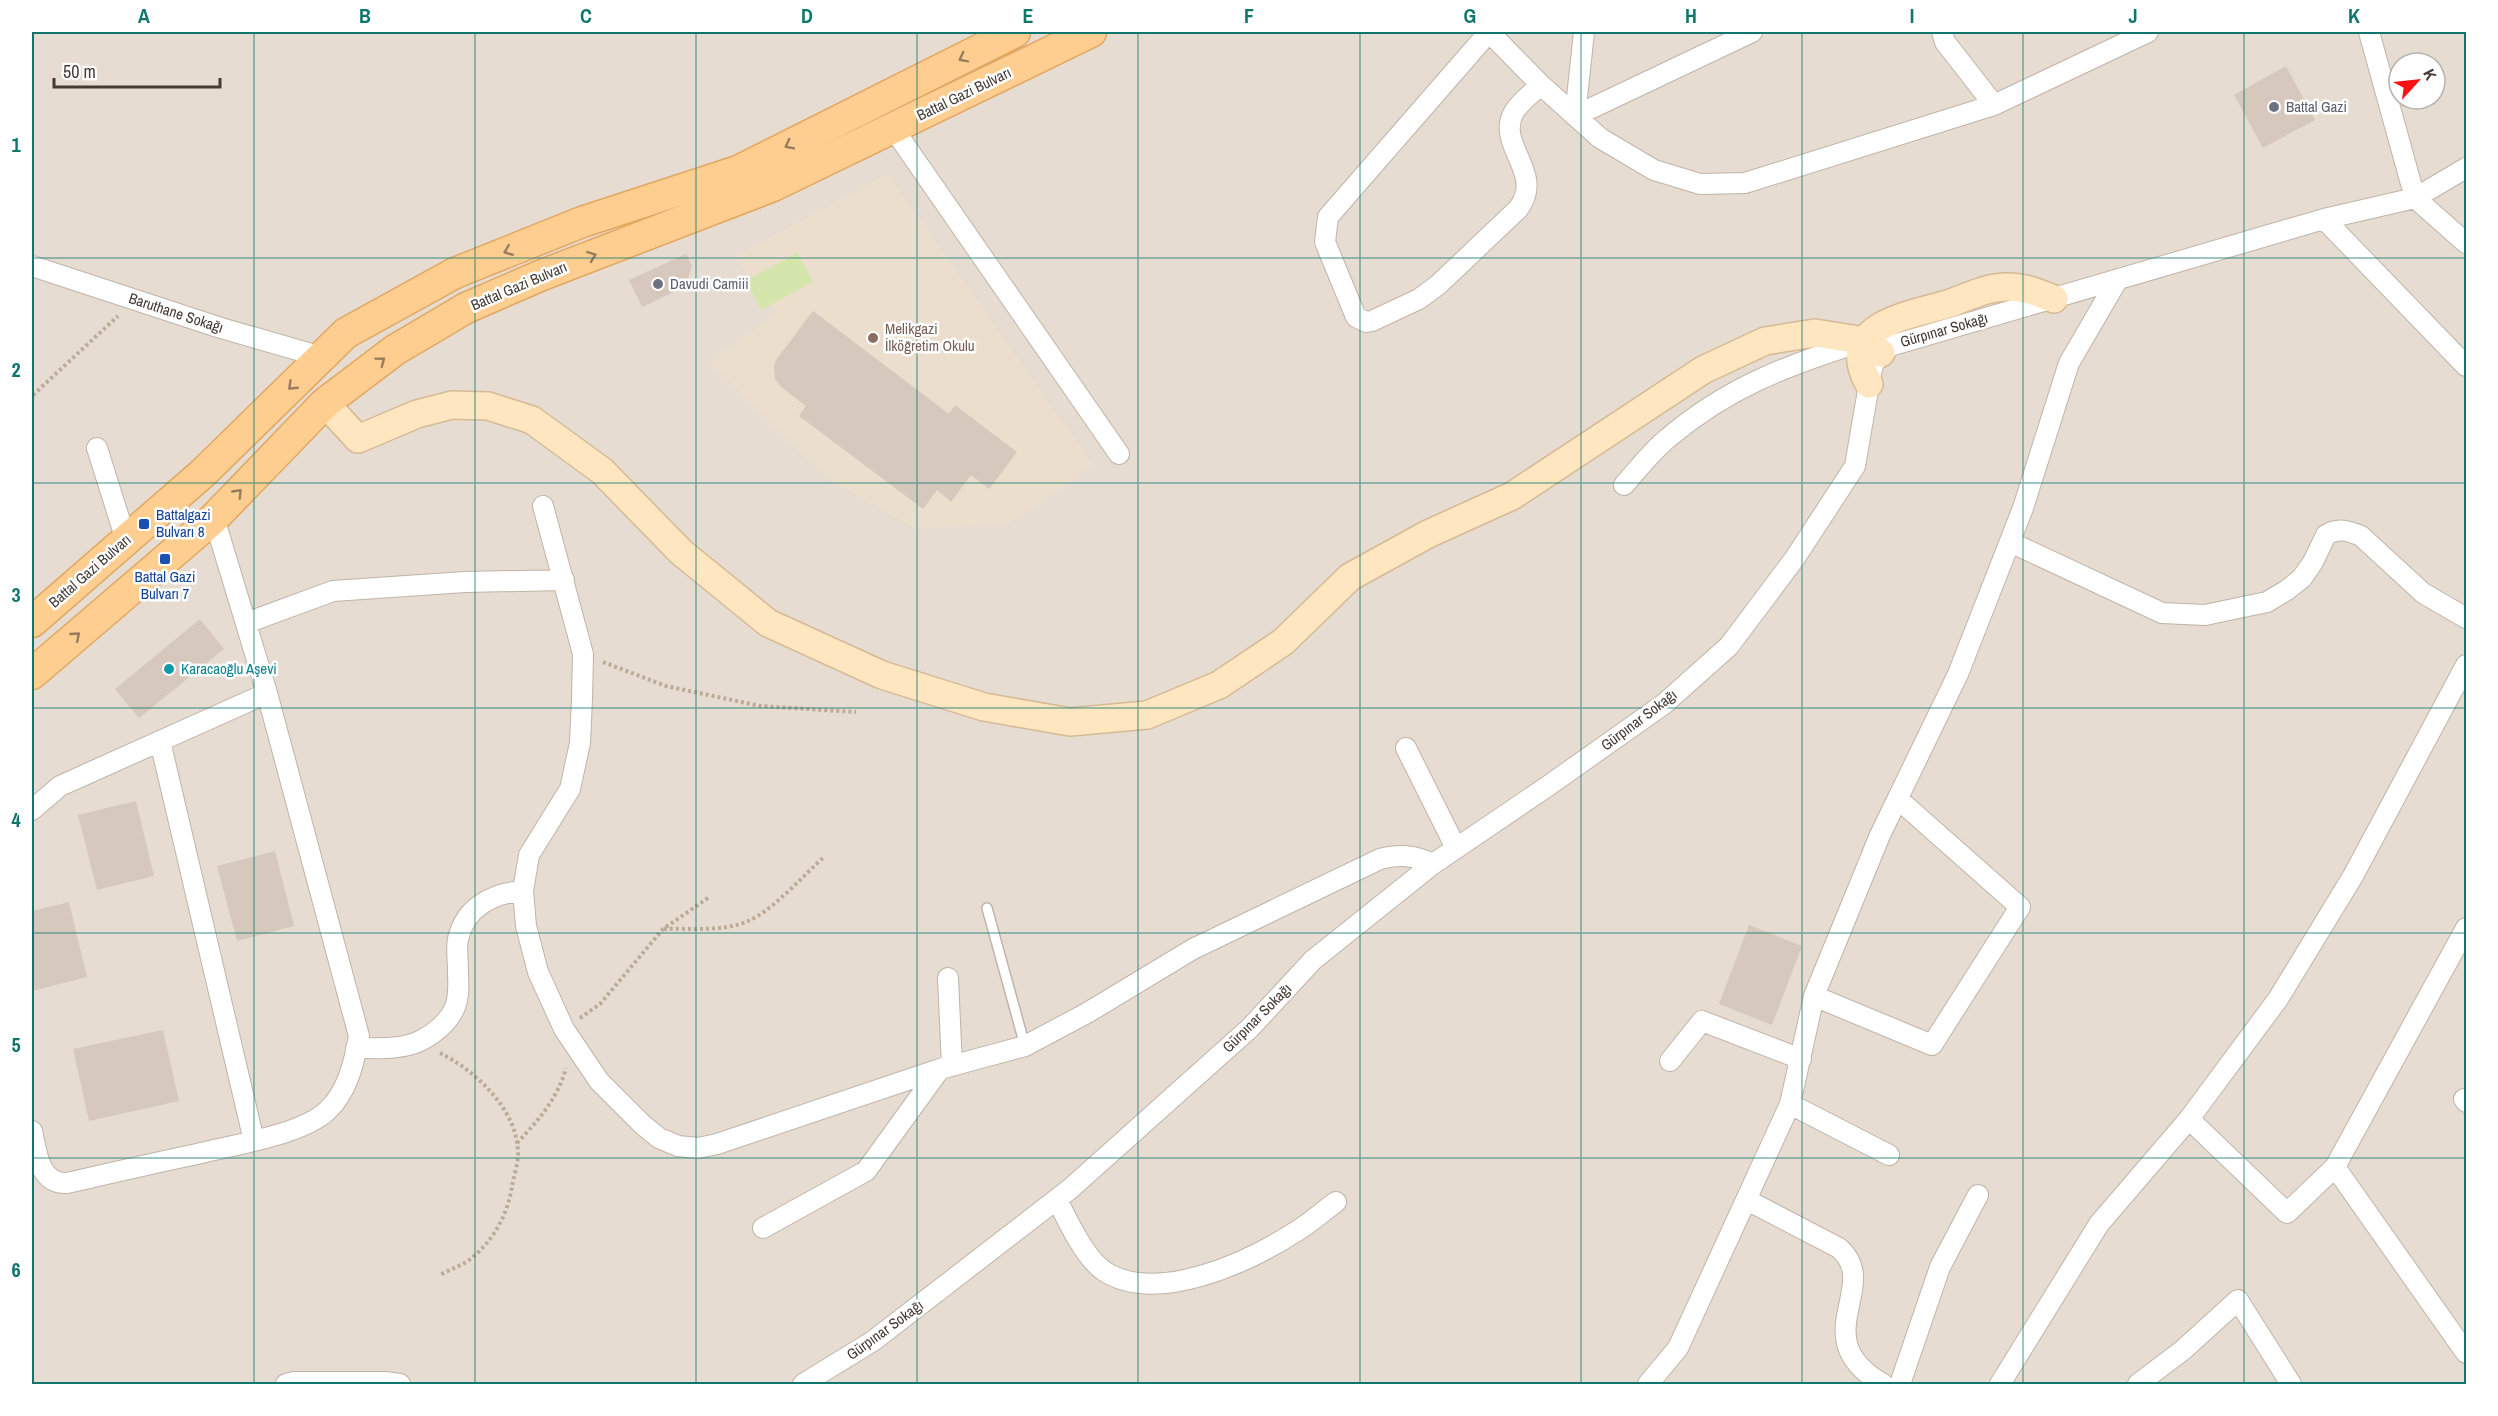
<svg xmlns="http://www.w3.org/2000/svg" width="2498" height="1416" viewBox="0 0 2498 1416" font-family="'Archivo Narrow',sans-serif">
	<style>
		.residential { fill: #e6dcd1; fill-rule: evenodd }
		.education { fill: #ebdecd }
		.green { fill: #d5e6ac }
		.building { fill: #d6c8bc }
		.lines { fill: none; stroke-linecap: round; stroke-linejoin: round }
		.lane-casing { stroke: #c0b4a9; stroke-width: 12 }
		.street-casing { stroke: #c0b4a9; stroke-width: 22 }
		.secondary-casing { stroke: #d5ba95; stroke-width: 30 }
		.primary-casing { stroke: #e2a761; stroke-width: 33 }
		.path { stroke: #beab97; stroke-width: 4; stroke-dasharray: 3 3; stroke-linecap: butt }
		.lane { stroke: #fff; stroke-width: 9 }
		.street { stroke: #fff; stroke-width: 20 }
		.secondary { stroke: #fee6c1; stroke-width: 27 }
		.primary { stroke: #fdce90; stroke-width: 30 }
		.oneway { stroke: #977d5d }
		.grid { fill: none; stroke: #0f766e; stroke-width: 1.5; stroke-opacity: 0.55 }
		.worship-dot { fill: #6b7280; stroke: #fff; stroke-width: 2 }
		.education-dot { fill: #8d6e63; stroke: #fff; stroke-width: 2 }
		.transit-dot { fill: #1a4fb4; stroke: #fff; stroke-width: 2 }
		.culture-dot { fill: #0f9aa8; stroke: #fff; stroke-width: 2 }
		.labels { text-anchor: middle; stroke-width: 5; stroke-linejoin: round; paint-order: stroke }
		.street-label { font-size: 15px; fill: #433b34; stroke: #fff }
		.worship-label { font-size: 15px; fill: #5b616d; stroke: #fff; text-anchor: start }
		.education-label { font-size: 15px; fill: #785e54; stroke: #fff; text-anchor: start }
		.transit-label { font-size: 15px; fill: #164399; stroke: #fff; text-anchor: start }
		.culture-label { font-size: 15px; fill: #0d838f; stroke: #fff; text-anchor: start }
		.neatline { fill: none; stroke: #0f766e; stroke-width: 2 }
		.grid-label { font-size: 20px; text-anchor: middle; font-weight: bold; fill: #0f766e }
	</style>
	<rect width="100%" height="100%" fill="#f2ebe3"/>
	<path class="residential" d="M32,32h2434v1352h-2434zM2399,63h36v36h-36z"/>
	<path class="education" d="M888,174l205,291 -82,58 -95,6 -88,-50 -119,-117 67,-48 -41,-58z"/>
	<path class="green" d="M797,253l16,29 -52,28 -15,-29z"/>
	<path class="building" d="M2286,66l29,54 -52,28 -29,-53z
		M686,254l6,12 -7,21 -43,20 -13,-27z
		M813,311l136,103 6,-9 62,47 -28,37 -18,-14 -20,27 -14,-12 -14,19 -124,-93 7,-10 -25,-19 -6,-8 -1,-13 2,-6z
		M200,619l24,30 -85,69 -24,-29z
		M136,801l18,75 -57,14 -19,-75z
		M275,851l19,75 -57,15 -20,-75z
		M69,902l18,75 -55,14v-80z
		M1749,925l53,21 -30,79 -53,-21z
		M163,1030l16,71 -90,20 -16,-72z"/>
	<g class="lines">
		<defs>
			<path id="lane" d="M987,908l38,138"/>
			<path id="street" d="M1489,32l52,53 59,53 54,32 46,14 45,-1 249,-78 154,-73
				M1489,32l-161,185 -3,25 31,75 10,5 6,-1 47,-22 19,-14 80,-76c28,-36 -23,-64 -4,-97 6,-10 18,-19 27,-27
				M1942,32l3,10 49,63
				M2369,32l46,166 51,45
				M1575,116l177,-84
				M1575,116l9,-84
				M893,128l226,326
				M2324,219l142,147
				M32,266l189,62 101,29
				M97,448l29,92
				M1624,485c14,-16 28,-34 44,-47 60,-51 120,-73 193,-96
				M543,506l40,148 -1,45 -2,44 -10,46 -41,66 -6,36 3,35 12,46 26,57 35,52 44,44 16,13 19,8 20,2 19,-4 223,-75 85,-23 62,-33 106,-64 187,-90c20,-5 34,-4 53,5
				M2010,542l152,71 43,2 62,-13 20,-12 15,-12 11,-16 13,-27c12,-8 23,-4 35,1l62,57 43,25
				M246,623l87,-32 132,-9 99,-2
				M160,741l94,400
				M1406,748l50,100
				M32,810l28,-24 207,-93
				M948,978l4,88
				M1814,996l118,49 88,-138 -122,-108
				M356,1048c21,0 45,2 64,-7 14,-7 29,-19 35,-34 5,-12 3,-24 3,-36 0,-11 -2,-23 0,-32 7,-32 35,-46 65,-48
				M1670,1061l32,-40 99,38
				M2464,1099l2,3
				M1790,1104l99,51
				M2189,1119l98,94 48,-46 131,-239
				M32,1131c5,22 7,53 35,52 44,-10 87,-20 130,-29 36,-9 104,-19 130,-43 21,-20 27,-48 32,-75l-92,-343 -53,-175
				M2335,1167l131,186
				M1057,1199c10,21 28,59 47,72 52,34 142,-8 188,-37 16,-9 30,-22 44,-32
				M1747,1200l92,48c44,38 -36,90 44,136
				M763,1228l103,-57 74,-102
				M286,1384l8,-2h91l15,2
				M803,1384l70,-43 197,-152 180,-161 63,-68 120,-96 115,-78 116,-82 65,-58 66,-88 60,-92 16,-93 3,-11 16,-16 434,-127 91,-21 51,-30
				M1648,1384l30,-36 112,-244 24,-108 66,-161 78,-161 65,-166 46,-145 49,-84
				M1900,1384l40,-117 38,-72
				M2000,1384l99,-160 90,-105 89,-120 75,-123 113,-211
				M2138,1384l45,-34 55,-50 53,84"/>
			<path id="secondary" d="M1869,384c-33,-59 38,-68 79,-80 20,-7 40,-18 61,-17 16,0 30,6 45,12
				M325,403l33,36 59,-25 35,-9 36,1 44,14 70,51 79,81 87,71 114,52 102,32 86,15 77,-7 72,-30 64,-43 67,-65 78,-43 84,-38 191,-126 62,-29 50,-8 50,8 16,12"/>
			<path id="primary" d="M32,622l171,-149 143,-140 109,-60 127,-51 156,-51 277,-139
				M32,674l182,-156 111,-115 70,-53 71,-42 76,-33 231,-89 318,-154"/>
		</defs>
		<use href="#lane" class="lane-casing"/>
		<use href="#street" class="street-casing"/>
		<use href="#secondary" class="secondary-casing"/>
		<use href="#primary" class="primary-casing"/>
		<path class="path" d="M33,395l85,-79
			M603,662l63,24 94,20 96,6
			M664,929c26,-1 60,3 84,-8 23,-9 56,-46 76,-64
			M580,1018l20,-14 63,-75 45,-31
			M440,1053c36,18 78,57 78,101 0,10 -4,22 -6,32 -4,28 -18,53 -39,71 -9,8 -23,12 -33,18
			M517,1143c21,-22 41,-45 49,-75"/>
		<use href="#lane" class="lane"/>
		<use href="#street" class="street"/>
		<use href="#secondary" class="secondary"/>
		<use href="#primary" class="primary"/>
	</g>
	<defs><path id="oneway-chevron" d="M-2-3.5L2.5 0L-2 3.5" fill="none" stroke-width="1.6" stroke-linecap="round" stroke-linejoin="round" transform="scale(1.5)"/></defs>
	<g class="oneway">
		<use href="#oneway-chevron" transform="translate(963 58) rotate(153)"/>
		<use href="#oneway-chevron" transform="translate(789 145) rotate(153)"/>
		<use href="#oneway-chevron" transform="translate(508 251) rotate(158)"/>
		<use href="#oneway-chevron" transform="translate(592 256) rotate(-20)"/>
		<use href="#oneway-chevron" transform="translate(381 361) rotate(-37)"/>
		<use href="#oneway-chevron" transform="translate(292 386) rotate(136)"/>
		<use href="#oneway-chevron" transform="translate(238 493) rotate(-46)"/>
		<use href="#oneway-chevron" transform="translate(76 636) rotate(-41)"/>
	</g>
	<path class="grid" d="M254,32v1352M475,32v1352M696,32v1352M917,32v1352M1138,32v1352M1360,32v1352M1581,32v1352M1802,32v1352M2023,32v1352M2244,32v1352M32,258h2434M32,483h2434M32,708h2434M32,933h2434M32,1158h2434"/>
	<g class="worship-dot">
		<circle cx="2274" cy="107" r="6"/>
		<circle cx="658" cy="284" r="6"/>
	</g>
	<circle class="education-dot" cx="873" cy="338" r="6"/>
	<g class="transit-dot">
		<rect x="138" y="518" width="12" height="12" rx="3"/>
		<rect x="159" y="553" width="12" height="12" rx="3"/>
	</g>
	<circle class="culture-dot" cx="169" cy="669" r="6"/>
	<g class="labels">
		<g class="street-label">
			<text transform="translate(964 94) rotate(-26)" y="5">Battal Gazi Bulvarı</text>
			<text transform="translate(519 286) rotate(-23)" y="5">Battal Gazi Bulvarı</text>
			<text transform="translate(176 313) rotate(18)" y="5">Baruthane Sokağı</text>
			<text transform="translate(1944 330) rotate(-16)" y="5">Gürpınar Sokağı</text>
			<text transform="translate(90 571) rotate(-41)" y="5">Battal Gazi Bulvarı</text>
			<text transform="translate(1639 720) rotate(-37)" y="5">Gürpınar Sokağı</text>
			<text transform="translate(1257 1018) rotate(-45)" y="5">Gürpınar Sokağı</text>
			<text transform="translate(885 1330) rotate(-36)" y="5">Gürpınar Sokağı</text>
		</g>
		<g class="worship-label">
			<text x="2286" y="112">Battal Gazi</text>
			<text x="670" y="289">Davudi Camiii</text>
		</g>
		<g class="education-label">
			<text x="885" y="334">Melikgazi<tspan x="885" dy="17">İlköğretim Okulu</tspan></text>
		</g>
		<g class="transit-label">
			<text x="156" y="520">Battalgazi<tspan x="156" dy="17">Bulvarı 8</tspan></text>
			<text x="165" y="582" text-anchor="middle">Battal Gazi<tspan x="165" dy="17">Bulvarı 7</tspan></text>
		</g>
		<g class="culture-label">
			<text x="181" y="674">Karacaoğlu Aşevi</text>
		</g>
	</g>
	<rect width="2498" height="1416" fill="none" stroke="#ffffff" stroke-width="66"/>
	<g transform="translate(2417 81) rotate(63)"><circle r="28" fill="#ffffff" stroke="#b4b1ae" stroke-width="1.5"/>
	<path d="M0-4.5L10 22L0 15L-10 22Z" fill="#f91314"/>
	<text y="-9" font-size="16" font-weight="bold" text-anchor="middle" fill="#433b34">K</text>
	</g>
	<path d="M54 78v9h166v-9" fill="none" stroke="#433b34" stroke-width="3"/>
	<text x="63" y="78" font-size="18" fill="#433b34" stroke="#ffffff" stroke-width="4.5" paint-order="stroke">50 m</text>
	<rect x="33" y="33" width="2432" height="1350" class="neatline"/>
	<g class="grid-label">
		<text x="144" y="23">A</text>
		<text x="365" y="23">B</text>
		<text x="586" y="23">C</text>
		<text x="807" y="23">D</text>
		<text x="1028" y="23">E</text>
		<text x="1249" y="23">F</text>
		<text x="1470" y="23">G</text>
		<text x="1691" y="23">H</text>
		<text x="1912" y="23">I</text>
		<text x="2133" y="23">J</text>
		<text x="2354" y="23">K</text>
		<text x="16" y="152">1</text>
		<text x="16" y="377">2</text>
		<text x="16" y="602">3</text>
		<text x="16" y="827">4</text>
		<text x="16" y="1052">5</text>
		<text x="16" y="1277">6</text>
	</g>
</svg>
